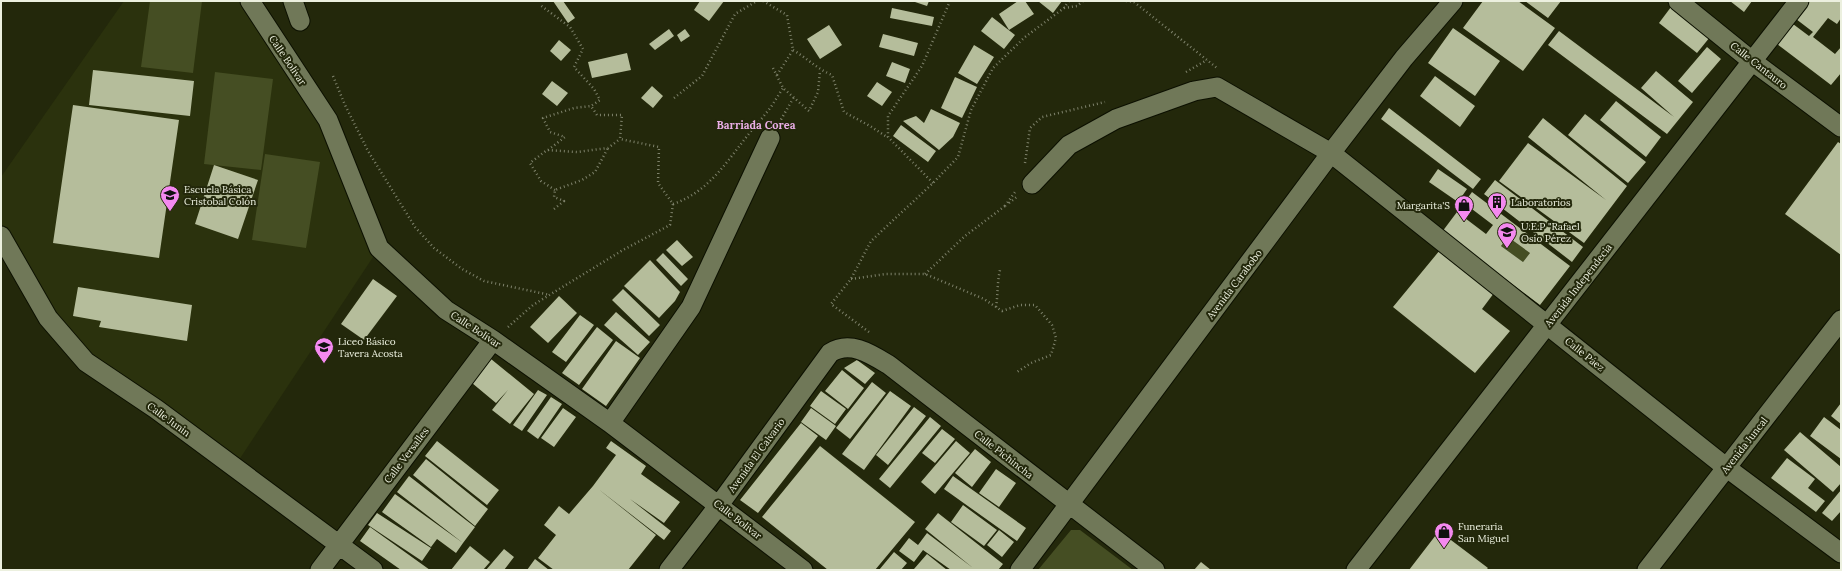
<svg xmlns="http://www.w3.org/2000/svg" width="1842" height="571" viewBox="0 0 1842 571" font-family="Lora,serif">
	<style>
		.built { fill: #2b320d }
		.green { fill: #454e23 }
		.building { fill: #b5bd9b; fill-rule: evenodd }
		.lines { fill: none; stroke-linecap: round; stroke-linejoin: round }
		.minor-casing { stroke: #0c1000; stroke-width: 21 }
		.path { stroke: #7e826b; stroke-width: 2.5; stroke-dasharray: 1 3; stroke-linecap: butt }
		.minor { stroke: #707858; stroke-width: 19 }
		.labels { text-anchor: middle; stroke-width: 4; stroke-linejoin: round; paint-order: stroke }
		.street-label { font-size: 10px; fill: #ecf0df; stroke: #23280b }
		.poi-label { font-size: 10px; fill: #ecf0df; stroke: #23280b; text-anchor: start }
		.neighbourhood-label { font-size: 11px; font-weight: bold; fill: #eaaee6; stroke: #23280b }
	</style>
	<rect width="100%" height="100%" fill="#23280b"/>
	<path class="built" d="M124,1h126l78,119 51,128 -144,218 -149,-104 -85,-126v-59z"/>
	<path class="green" d="M150,1h52l-9,72 -52,-6z
		M215,72l58,7 -12,91 -57,-6z
		M265,154l55,8 -14,86 -54,-8z
		M1508,237l22,16 -7,9 -22,-16z
		M1071,530h9l53,40h-95z"/>
	<path class="building" d="M553,1h10l12,17 -7,5z
		M700,1h24l-15,20 -15,-11z
		M912,1h17l-2,5z
		M1018,1h7l9,13 -25,16 -10,-16z
		M1038,1h24l-9,12z
		M1483,1h35l37,27 -32,43 -60,-43z
		M1525,1h36l-13,17z
		M1730,1h22l-8,11z
		M1809,1h32v17l-4,6 -9,-6 -15,19 22,17 6,-7v26l-10,12 -54,-41 16,-20 16,12 4,-4 -17,-13z
		M1671,7l39,30 -13,16 -38,-30z
		M892,8l42,9 -2,9 -42,-8z
		M992,17l23,18 -11,14 -23,-18z
		M829,25l13,20 -22,14 -13,-20z
		M1453,28l47,33 -25,35 -47,-33z
		M669,29l5,7 -19,14 -6,-6z
		M685,29l5,7 -9,6 -4,-7z
		M1559,31l115,86 -33,-29 15,-17 37,31 -26,32 -119,-89z
		M883,34l35,9 -4,13 -35,-9z
		M559,40l12,10 -10,11 -11,-10z
		M974,45l20,12 -17,27 -19,-11z
		M1707,47l14,12 -29,34 -14,-12z
		M627,53l4,17 -39,8 -4,-16z
		M892,62l18,7 -5,14 -19,-7z
		M93,70l101,11 -4,35 -101,-11z
		M1435,76l40,30 -15,21 -40,-31z
		M955,77l22,10 -15,31 -21,-10z
		M552,81l16,12 -11,13 -15,-12z
		M877,82l15,10 -10,14 -15,-10z
		M652,86l11,10 -10,12 -12,-10z
		M1616,101l45,36 -15,20 -46,-37z
		M73,105l106,15 -20,138 -106,-15z
		M1389,108l92,71 -8,10 -92,-70z
		M931,109l29,14 -7,14 -14,13 -36,-29 13,-5 8,7z
		M1585,114l61,48 -18,21 -60,-48z
		M1543,118l84,68 -43,57 -85,-62 29,-38 78,57 -78,-63z
		M901,125l35,26 -8,11 -35,-26z
		M1838,142l3,2v111l-56,-41z
		M214,165l44,15 -20,59 -43,-15z
		M1438,169l29,20 -9,13 -29,-20z
		M1495,180l88,67 -11,15 -88,-68z
		M1472,192l98,74 -30,39 -98,-73 15,-20 29,22 7,-9 -29,-22zM1508,237l22,16 -7,9 -22,-16z
		M677,240l16,17 -11,9 -16,-16z
		M1440,250l54,43 -12,16 28,22 -35,42 -82,-66z
		M663,253l25,26 -7,7 -25,-26z
		M650,260l30,32 -5,9 -16,17 -35,-32z
		M373,279l24,17 -33,44 -23,-16z
		M78,287l114,18 -5,36 -88,-14 2,-6 -28,-5z
		M623,289l37,36 -11,11 -37,-36z
		M559,296l18,17 -29,30 -18,-16z
		M616,312l34,30 -12,13 -34,-30z
		M580,315l14,10 -28,37 -14,-10z
		M597,327l16,13 -34,45 -17,-12z
		M616,341l24,17 -34,48 -24,-17z
		M491,359l43,35 -24,30 -18,-14 16,-20 -12,13 -24,-20z
		M857,360l18,13 -10,11 -21,-16z
		M842,370l22,18 -16,21 -23,-18z
		M872,382l14,11 -36,46 -14,-11z
		M538,390l9,5 -25,36 -9,-6z
		M821,391l25,18 -11,15 -25,-18z
		M890,391l21,15 -47,64 -22,-16z
		M551,397l11,7 -24,35 -11,-8z
		M1841,403v21l-10,-8z
		M914,407l12,9 -38,49 -12,-10z
		M563,408l13,9 -22,30 -13,-9z
		M811,408l25,18 -10,14 -25,-18z
		M930,417l11,9 -51,62 -11,-9z
		M1824,417l17,13v29l-31,-23z
		M801,423l17,13 -60,77 -18,-13z
		M942,429l13,10 -20,24 -13,-10z
		M1800,432l41,35v16l-8,9 -49,-42z
		M437,441l62,49 -12,15 -62,-49z
		M611,441l35,25 -5,8 39,28 -16,21 -34,-24 41,32 -7,9 -67,-52 59,47 -28,35h-74l-16,-12 18,-23 -12,-10 15,-19 10,8 24,-28 23,-31 -10,-7z
		M956,441l14,12 -35,41 -14,-12z
		M820,446l95,76 -40,48h-47l-66,-53z
		M975,449l16,13 -19,25 -17,-14z
		M1787,458l28,21 -7,9 17,13 -9,11 -45,-34z
		M426,459l62,50 -13,17 -62,-51z
		M996,469l20,14 -17,24 -20,-14z
		M409,476l66,51 -12,16 -66,-51z
		M953,476l73,52 -9,13 -73,-52z
		M1841,490v21l-9,10 -10,-8z
		M395,494l68,49 -7,10 -19,-14 -6,8 -49,-35z
		M963,505l34,25 -13,16 -33,-24z
		M377,513l54,35 -9,13 -54,-36z
		M938,513l65,51 -5,6h-47l-28,-20 -9,12 -15,-11 10,-13 9,7 9,-12 46,35 -48,-39z
		M370,527l60,43h-29l-41,-29z
		M999,530l15,12 -12,15 -15,-12z
		M1439,531l49,37 -2,2h-77z
		M470,546l20,16 -7,8h-32z
		M504,549l10,8 -10,13h-18z
		M894,552l13,11 -6,7h-22z
		M927,554l20,16 -33,-1z
		M535,559l14,11h-22z
		M1201,562l10,8h-17z"/>
	<g class="lines">
		<defs>
			<path id="minor" d="M250,1l78,119 51,128 67,62 47,30 117,83 193,147
				M293,1l7,20
				M1678,1l74,60 89,66
				M1032,184l37,-39 47,-26 78,-28 23,-4 114,66 396,315 114,85
				M1,236l47,82 38,44 70,47 217,161
				M610,423l81,-116 79,-169
				M320,570l173,-230
				M669,570l50,-65 111,-152c20,-13 41,1 59,12l266,205
				M1020,570l311,-417 73,-95 49,-57
				M1356,570l443,-569
				M1647,570l194,-250"/>
		</defs>
		<use href="#minor" class="minor-casing"/>
		<path class="path" d="M763,1l24,14 6,35 -16,25
			M1126,1l8,1 83,66
			M1064,8l13,-2 6,-5
			M793,50c14,8 24,19 39,25l12,37 26,14 17,11
			M773,68l10,20 26,23 9,-19 2,-21
			M1186,72l21,-12
			M333,76l12,29 23,46 47,76 19,21 28,21 22,12 66,14
			M674,98l28,-22 33,-62 22,-13
			M759,122l12,-15 12,-19
			M779,123l15,-26
			M548,150l17,-13 -15,-5 -7,-14 31,-10 17,-2
			M1025,163l5,-35 12,-11 63,-15
			M933,183l-45,-46v-21l34,-50 28,-65
			M555,190l-14,-9 -11,-18 17,-13 30,2 31,-4 12,-9
			M1009,203l9,-7
			M673,204c38,-13 55,-45 79,-74
			M1005,206l10,-14
			M554,209l10,-8 -10,-4 1,-7 27,-10 13,-8 13,-24
			M925,274l40,-38 40,-30
			M851,279l35,-5h39l59,25 18,12 18,-6h15l17,20 4,13 -5,17 -20,8 -14,9
			M996,307c2,-12 1,-24 4,-37
			M508,327l25,-22 90,-55 47,-25 3,-21 -15,-21 1,-36 -39,-8 2,-24h-25l-6,-9 9,-6 -6,-11 -20,-22 9,-18 -13,-22 -30,-22
			M869,332l-38,-28 20,-25 20,-38 62,-58 25,-26 13,-47 22,-42 32,-31 39,-29 5,-7"/>
		<use href="#minor" class="minor"/>
	</g>
	<defs>
		<symbol id="school-pin" viewBox="-11 -11 22 30"><path d="M0 17L-7.5 6A9.5 9.5 0 1 1 7.5 6Z" fill="#f489f0" stroke="#23280b"/><path d="M0-5L7-2L0 1L-7-2ZM-4 1L0 2.5L4 1V4Q0 6-4 4Z" fill="#111"/></symbol>
		<symbol id="building-pin" viewBox="-11 -11 22 30"><path d="M0 17L-7.5 6A9.5 9.5 0 1 1 7.5 6Z" fill="#f489f0" stroke="#23280b"/><path d="M-4-6H4V6H1V3H-1V6H-4ZM-2.5-4.3h1.7v1.8h-1.7ZM.8-4.3h1.7v1.8H.8ZM-2.5-1h1.7V.8h-1.7ZM.8-1h1.7V.8H.8Z" fill="#111"/></symbol>
		<symbol id="shop-pin" viewBox="-11 -11 22 30"><path d="M0 17L-7.5 6A9.5 9.5 0 1 1 7.5 6Z" fill="#f489f0" stroke="#23280b"/><path d="M-5-2.5h2.3a2.7 3.5 0 0 1 5.4 0H5L5.5 6h-11ZM-1.5-2.5h3a1.5 2.3 0 0 0-3 0Z" fill="#111"/></symbol>
	</defs>
	<g fill-rule="evenodd">
		<use href="#school-pin" x="159" y="184" width="22" height="30"/>
		<use href="#building-pin" x="1486" y="191" width="22" height="30"/>
		<use href="#shop-pin" x="1453" y="194" width="22" height="30"/>
		<use href="#school-pin" x="1496" y="221" width="22" height="30"/>
		<use href="#school-pin" x="313" y="336" width="22" height="30"/>
		<use href="#shop-pin" x="1433" y="521" width="22" height="30"/>
	</g>
	<g class="labels">
		<g class="street-label">
			<text transform="translate(288 60) rotate(56)" y="4">Calle Bolívar</text>
			<text transform="translate(1759 65) rotate(38)" y="4">Calle Cantauro</text>
			<text transform="translate(1234 284) rotate(-53)" y="4">Avenida Carabobo</text>
			<text transform="translate(1578 285) rotate(-52)" y="4">Avenida Independecia</text>
			<text transform="translate(476 329) rotate(33)" y="4">Calle Bolívar</text>
			<text transform="translate(1585 354) rotate(39)" y="4">Calle Páez</text>
			<text transform="translate(169 419) rotate(36)" y="4">Calle Junin</text>
			<text transform="translate(1744 445) rotate(-52)" y="4">Avenida Juncal</text>
			<text transform="translate(1004 454) rotate(38)" y="4">Calle Pichincha</text>
			<text transform="translate(406 455) rotate(-53)" y="4">Calle Versalles</text>
			<text transform="translate(756 455) rotate(-54)" y="4">Avenida El Calvario</text>
			<text transform="translate(738 519) rotate(38)" y="4">Calle Bolívar</text>
		</g>
		<g class="poi-label">
			<text x="184" y="193">Escuela Básica<tspan x="184" dy="12">Cristobal Colón</tspan></text>
			<text x="1511" y="206">Laboratorios</text>
			<text x="1450" y="209" text-anchor="end">Margarita'S</text>
			<text x="1521" y="230">U.E.P "Rafael<tspan x="1521" dy="12">Osío Pérez</tspan></text>
			<text x="338" y="345">Liceo Básico<tspan x="338" dy="12">Tavera Acosta</tspan></text>
			<text x="1458" y="530">Funeraria<tspan x="1458" dy="12">San Miguel</tspan></text>
		</g>
		<g class="neighbourhood-label">
			<text x="756" y="129">Barriada Corea</text>
		</g>
	</g>
	<rect width="1842" height="571" fill="none" stroke="#ecf0df" stroke-width="4"/>
</svg>
